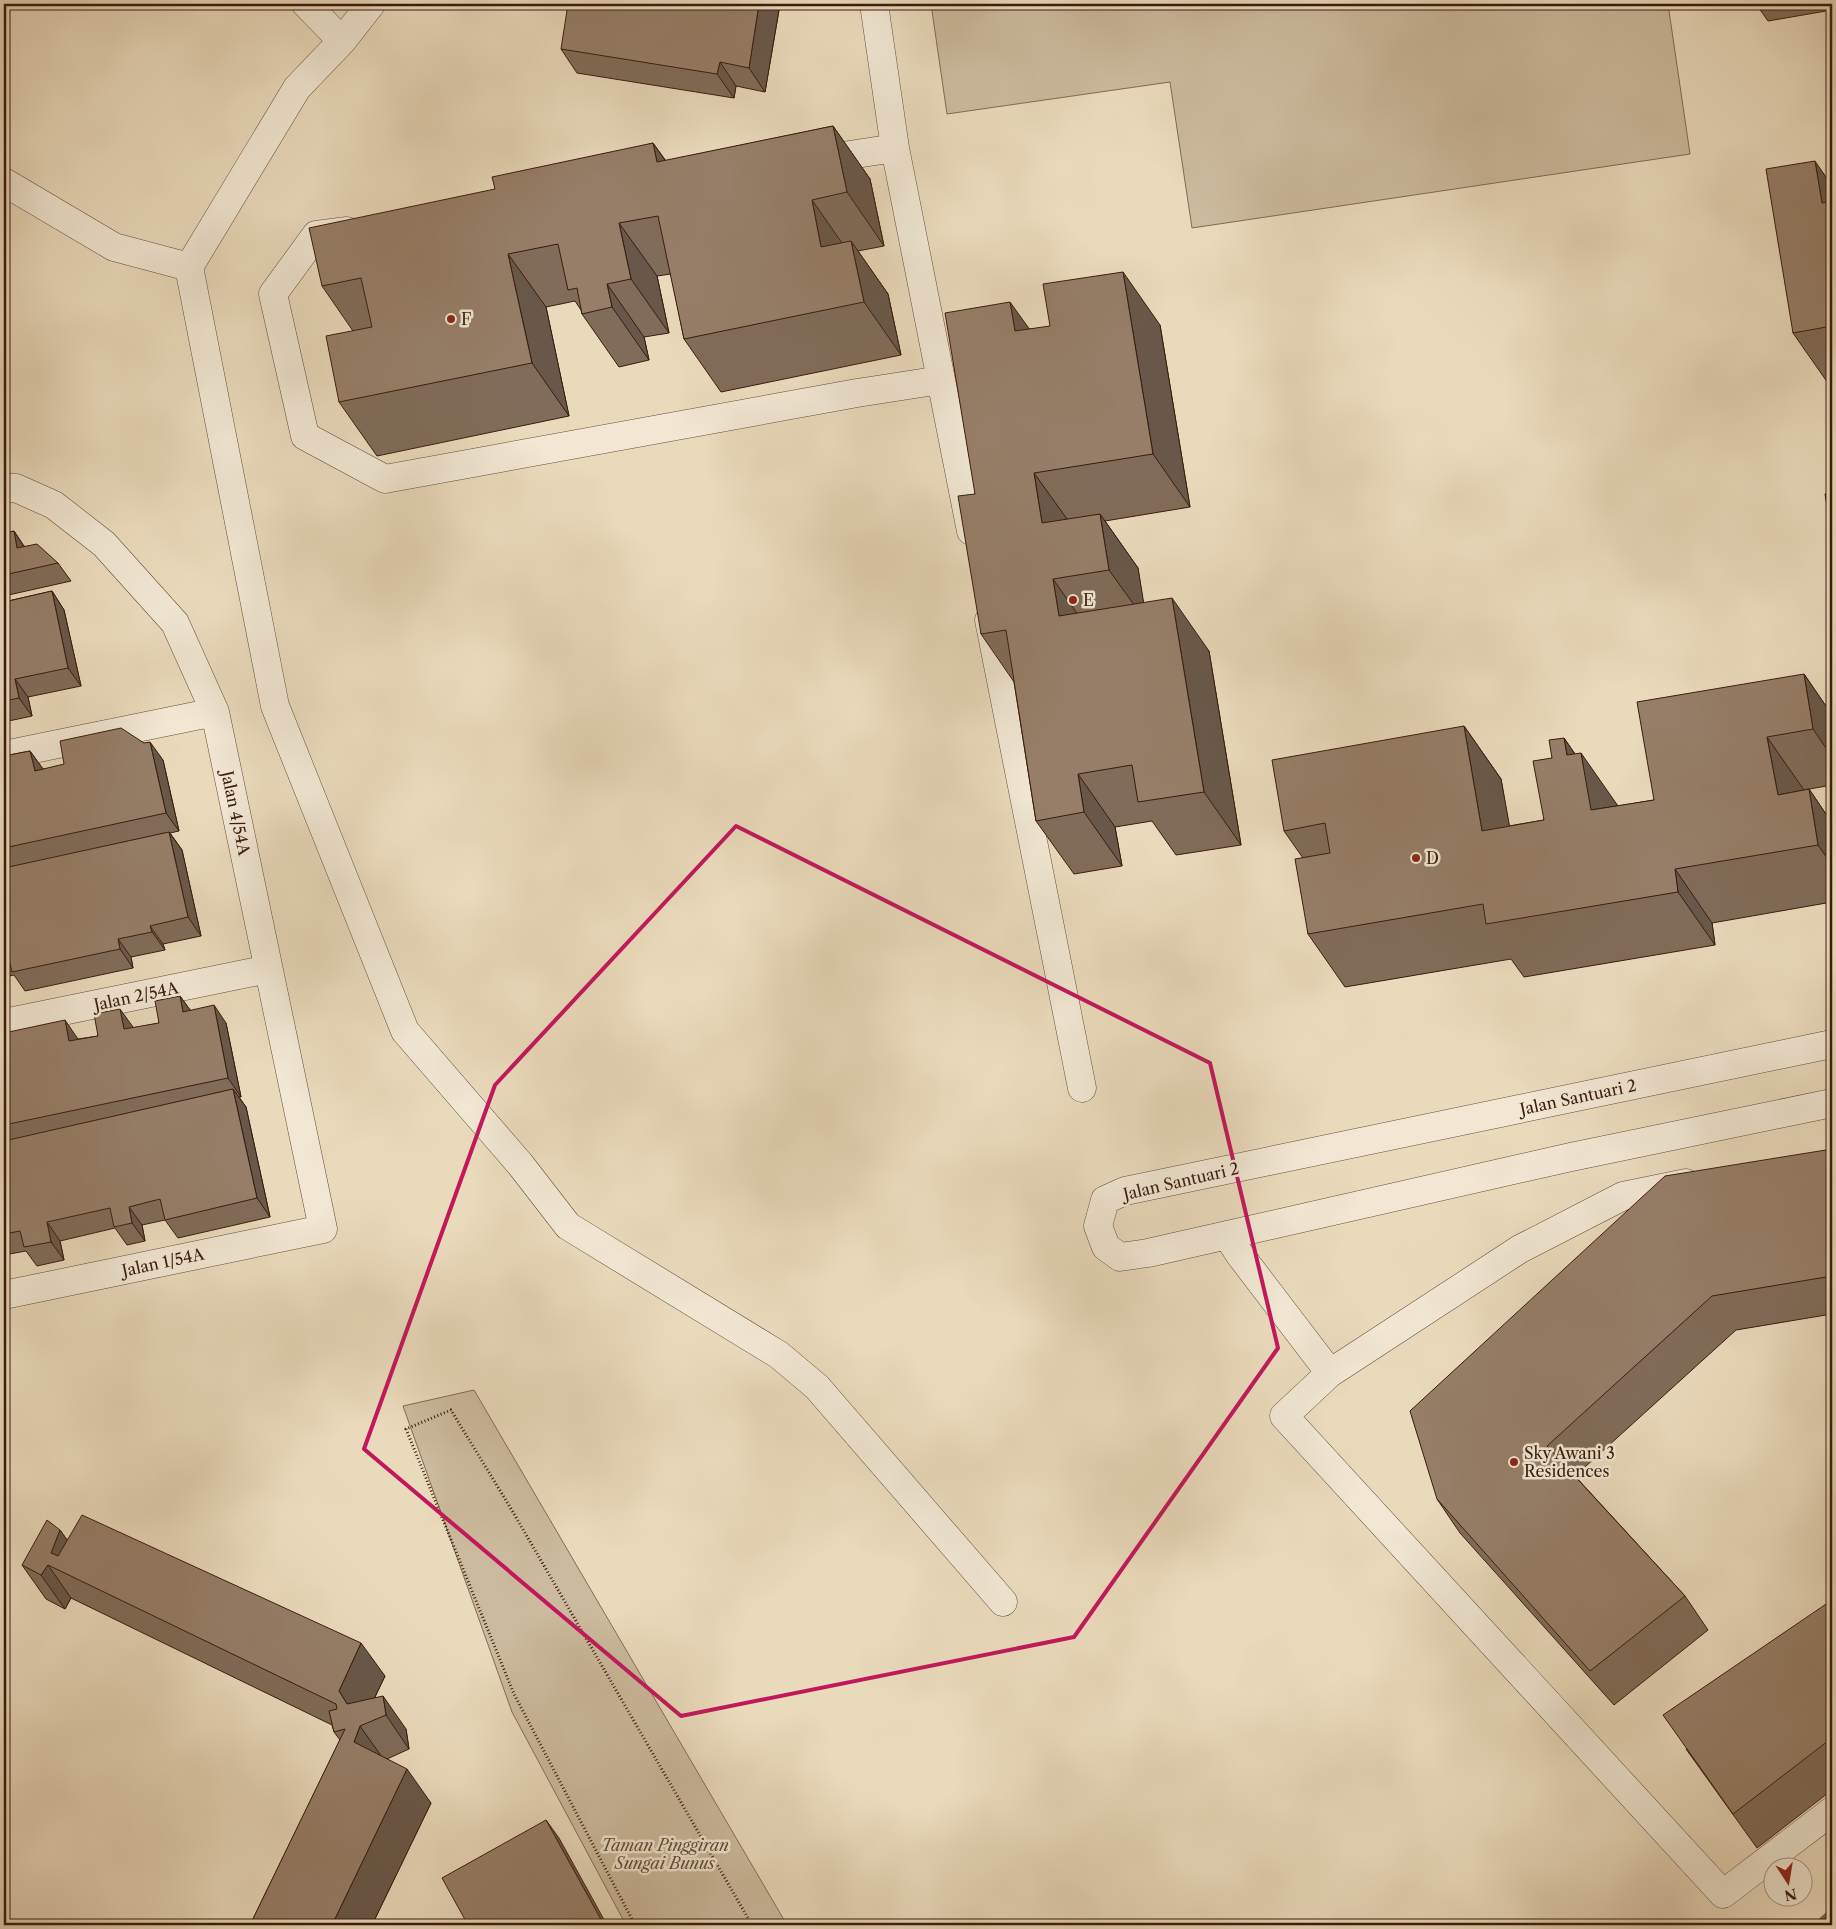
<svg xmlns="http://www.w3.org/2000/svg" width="1836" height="1929" viewBox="0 0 1836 1929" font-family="'Libre Caslon Text',serif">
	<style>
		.green { fill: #ccba9e; stroke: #836a56 }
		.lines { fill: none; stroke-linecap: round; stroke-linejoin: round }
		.stream { stroke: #806753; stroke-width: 12 }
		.minor-casing { stroke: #664b3a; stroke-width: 29 }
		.path { stroke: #3a1b0e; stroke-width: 3; stroke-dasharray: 1 2.5; stroke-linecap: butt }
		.minor { stroke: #f1e7d3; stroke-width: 28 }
		.wall { fill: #816c59; stroke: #3a1b0e }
		.shaded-wall { fill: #695849; stroke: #3a1b0e }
		.building { fill: #967e68; stroke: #3a1b0e }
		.marked { fill: none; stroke: #c2185b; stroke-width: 4; stroke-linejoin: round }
		.poi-dot { fill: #8f2418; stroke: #f1e7d3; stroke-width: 2 }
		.labels { text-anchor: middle; stroke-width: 5; stroke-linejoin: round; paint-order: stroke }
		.poi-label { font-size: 16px; fill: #3a1b0e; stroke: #f1e7d3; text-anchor: start }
		.street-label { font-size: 16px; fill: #3a1b0e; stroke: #f1e7d3 }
		.park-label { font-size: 16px; font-style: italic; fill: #664b39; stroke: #f1e7d3 }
	</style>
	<rect width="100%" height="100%" fill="#eadabc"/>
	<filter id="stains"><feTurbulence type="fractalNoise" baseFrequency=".004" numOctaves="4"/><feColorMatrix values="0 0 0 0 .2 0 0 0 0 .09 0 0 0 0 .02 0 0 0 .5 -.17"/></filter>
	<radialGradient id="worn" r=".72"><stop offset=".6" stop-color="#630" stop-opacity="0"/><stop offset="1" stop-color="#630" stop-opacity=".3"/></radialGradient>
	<path class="green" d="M931,4h737l22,150 -498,74 -22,-146 -223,32z
		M474,1390l313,535h-161l-114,-213 -109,-306z"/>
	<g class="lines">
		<path class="stream" d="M1821,1925l11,-10"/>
		<defs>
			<path id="minor" d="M306,4l36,37
				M371,4l-29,37 -45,47 -108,179 86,439 130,325 115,133 48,62 211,129 38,32 186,215
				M874,4l21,144 76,383
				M817,160l78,-12
				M4,182l110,65 75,20
				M347,231l-31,4 -43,59 32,142 80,43 472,-86 84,-13
				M4,488h12l38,17 50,39 71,79 40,89 108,517 -319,66
				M989,620l93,468
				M4,755l211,-43
				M4,1023l264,-54
				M1832,1044l-707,147 -20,9 -7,26 8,21 14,10 28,-4 423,-96 261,-54
				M1686,1183l-63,13 -103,53 -190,124 -46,43 439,478 109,-83
				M1227,1235l13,20 90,118"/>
		</defs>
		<use href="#minor" class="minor-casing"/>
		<path class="path" d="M635,1925l-121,-231 -108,-265 45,-19 59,97 242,418"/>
		<use href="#minor" class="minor"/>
	</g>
	<path class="wall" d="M780,4l-15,88 -29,-6 -2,12 -157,-25 -16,-24z
		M1756,4h76v6l-64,11z
		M833,126l37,53 14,67 -26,5 30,43 13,61 -180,37 -37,-53 -13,-65 -14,2 12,57 -25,4 5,23 -30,7 -37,-53 -1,-4 -6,-9 -29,6 23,109 -192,40 -38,-54 14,-71 -31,-45 173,-97 158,-46 13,18z
		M1832,186v200h-2l-37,-53z
		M1160,325l30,182 -85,14 33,47 5,34 66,49 32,194 -65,10 -24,-34 -37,6 7,39 -48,8 -38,-53 -22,-139 -33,-48 -6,-140 54,-165z
		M4,521l2,12 8,-2 10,15 34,17 13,18 -67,15z
		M52,591l12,19 17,76 -53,11 4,19 -28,6v-120z
		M1804,674l28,41v70l-28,5 5,-1 23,34v79l-120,21 3,22 -191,32 -13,-18 -166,28 -37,-53 -5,-76 -19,-27 180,-105 37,53 8,47 35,-6 8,-62 12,-20 11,16 43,52 36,-6z
		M30,751l13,18 120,-9 16,71 -9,2 12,17 19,86 -38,8 2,6 -34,7 2,11 -108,23 -11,-16 -10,2v-221z
		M180,996l10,14 36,13 15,74h-2l7,10 24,110 -92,21 -13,-18 -23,5 3,16 -18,4 -12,-17 -55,13 4,19 -27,6 -11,-15 -22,4v-222l74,6 20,-3 35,-9 1,1 25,-5z
		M1832,1149v165l-96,16 -161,146 110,120 23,34 -94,75 -154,-172 -23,-34z
		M4,1260l4,17 -4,1z
		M60,1530l7,10 318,136 -10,21 31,32 3,20 -22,10 44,44 -59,122h-122l90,-185 -6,-8 -2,-7 -261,-127 -6,11 -19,-10 -24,-34z
		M1832,1600v190l-75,58 -71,-99z"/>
	<path class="shaded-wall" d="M759,4h21l-15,88 -16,-24z
		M720,62l16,24 -2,12 -17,-24z
		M833,126l37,53 14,67 -37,-54z
		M653,143l37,53 -33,-34z
		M1815,161l17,25v32l-10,-15z
		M812,200l37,53 -28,-6z
		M619,223l38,53 12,57 -38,-54z
		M851,241l37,53 13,61 -37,-53z
		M508,254l38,53 23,109 -37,-53z
		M1123,272l37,53 30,182 -37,-53z
		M607,284l37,53 5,23 -37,-53z
		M1010,302l38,53 -33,-24z
		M1034,473l38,53 -30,-3z
		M1100,514l38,54 9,55 -38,-53z
		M4,521l7,32 -7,-10z
		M14,531l12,19 -9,-2z
		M1053,579l37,53 -31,-16z
		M52,591l12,19 17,76 -13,-18z
		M1172,598l37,53 32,194 -37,-53z
		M1804,674l28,41v42l-19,-28z
		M15,679l13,18 4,19 -13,-18z
		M1464,726l37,53 19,105 -38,-53z
		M1767,737l37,53 -26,5z
		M1564,738l19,28 -2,-13 37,53 -27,4 -24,-55z
		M150,742l13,18 16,71 -13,-18z
		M30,751l13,18 -8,2z
		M1078,774l37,53 7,39 -38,-54z
		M1809,789l23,34v42l-14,-20z
		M169,832l13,18 19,86 -13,-19z
		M1675,869l37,54 3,22 -37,-53z
		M150,926l13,18 2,6 -13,-18z
		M118,939l13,18 2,11 -13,-19z
		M180,996l13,18 -10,-2z
		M214,1005l12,18 15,74 -13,-19z
		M120,1009l13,18 4,21 -13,-19z
		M65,1020l13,19 4,21 -13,-19z
		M233,1089l13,18 24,110 -13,-19z
		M129,1207l13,18 3,16 -13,-18z
		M47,1222l13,19 4,19 -13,-18z
		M4,1260l4,17 -4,-6z
		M60,1530l24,34 -7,15 -26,-26z
		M48,1565l23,33 -6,11 -24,-34z
		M361,1643l24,33 -23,48 -15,-20 -8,-13z
		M383,1696l23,33 3,20 -23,-34z
		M360,1726l24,34 -30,-18z
		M407,1769l24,34 -59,122h-40z
		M546,1820l13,18 48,87h-3z"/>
	<path class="building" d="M568,4h191l-10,64 -29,-6 -3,12 -156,-25z
		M833,126l14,66 -35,8 9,47 30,-6 13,61 -180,37 -26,-123 -39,7 12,56 -24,5 5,23 -30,7 -5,-26 -9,2 -10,-46 -50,10 24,109 -193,39 -13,-66 46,-9 -11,-49 -39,8 -13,-58 186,-39 -3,-12 161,-34 4,19z
		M1815,161l7,42 10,-2v125l-39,7 -27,-164z
		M1123,272l30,182 -119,19 8,50 58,-9 9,56 -56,9 6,37 113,-18 32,194 -66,10 -6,-37 -54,9 6,38 -48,9 -30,-191 -25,4 -23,-138 17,-2 -30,-181 65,-11 5,29 35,-5 -7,-42z
		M1832,493v45l-7,-44z
		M14,531l3,17 20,-4 21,19 -54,12v-42z
		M52,591l16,77 -53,11 4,19 -15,3v-99z
		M1804,674l9,55 -46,8 11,58 31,-6 9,56 -143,24 3,23 -192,32 -3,-20 -175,30 -13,-75 35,-6 -5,-30 -41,8 -12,-71 192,-34 18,105 62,-11 -11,-59 19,-3 -3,-18 15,-2 3,17 14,-2 10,57 63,-10 -17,-98z
		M121,728l23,15 6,-1 16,71 -162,35v-92l26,-5 5,20 29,-7 -4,-23z
		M169,832l19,85 -38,9 2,6 -34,7 2,10 -108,23 -4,-17 -4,1v-88z
		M180,996l3,16 31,-7 14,73 -224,47v-92l61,-13 4,21 29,-5 -4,-22 26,-5 4,20 35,-6 -4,-22z
		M233,1089l24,109 -92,22 -5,-21 -31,8 3,16 -18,4 -4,-19 -63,14 4,20 -27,5 -4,-16 -16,3v-93z
		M1832,1149v127l-120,20 -165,150 138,150 -95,75 -153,-172 -27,-88 255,-235z
		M82,1515l279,128 -22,48 8,13 36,-8 3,19 -26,11 -6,16 53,27 -75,156h-82l95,-196 -11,3 -5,-21 8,-2 -1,-5 -288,-139 -7,10 -19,-10 25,-45 13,10 -9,23 7,3z
		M1832,1600v138l-99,76 -70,-99z
		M546,1820l58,105h-136l-26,-47z"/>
	<path class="marked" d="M736,826l474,237 68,285 -204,289 -393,79 -317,-267 131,-364z"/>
	<g class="poi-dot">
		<circle cx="451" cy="319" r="5"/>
		<circle cx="1073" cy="600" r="5"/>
		<circle cx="1416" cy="858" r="5"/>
		<circle cx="1514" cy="1462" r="5"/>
	</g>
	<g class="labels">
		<g class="poi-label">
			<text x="461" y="325">F</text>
			<text x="1083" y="606">E</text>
			<text x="1426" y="864">D</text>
			<text x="1524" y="1459">Sky Awani 3<tspan x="1524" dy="18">Residences</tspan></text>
		</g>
		<g class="street-label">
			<text transform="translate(236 813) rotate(78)" y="6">Jalan 4/54A</text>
			<text transform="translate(136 996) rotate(-12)" y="6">Jalan 2/54A</text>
			<text transform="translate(1578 1097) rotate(-12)" y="6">Jalan Santuari 2</text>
			<text transform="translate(1181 1181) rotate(-13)" y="6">Jalan Santuari 2</text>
			<text transform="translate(163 1262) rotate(-12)" y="6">Jalan 1/54A</text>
		</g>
		<g class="park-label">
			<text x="665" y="1851">Taman Pinggiran<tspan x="665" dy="18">Sungai Bunus</tspan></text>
		</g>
	</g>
	<rect width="1836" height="1929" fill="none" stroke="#eadabc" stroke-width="20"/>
	<rect x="5" y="5" width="1826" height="1919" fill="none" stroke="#3a1b0e" stroke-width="2.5"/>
	<rect x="10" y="10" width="1816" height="1909" fill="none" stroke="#3a1b0e"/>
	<g transform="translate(1788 1882) rotate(168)"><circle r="24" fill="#f1e7d3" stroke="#a89584"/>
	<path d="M0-4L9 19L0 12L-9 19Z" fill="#8f2418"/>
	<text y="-8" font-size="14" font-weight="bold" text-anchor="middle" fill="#3a1b0e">N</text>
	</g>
	<rect width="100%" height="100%" filter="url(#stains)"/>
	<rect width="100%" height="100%" fill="url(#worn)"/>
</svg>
